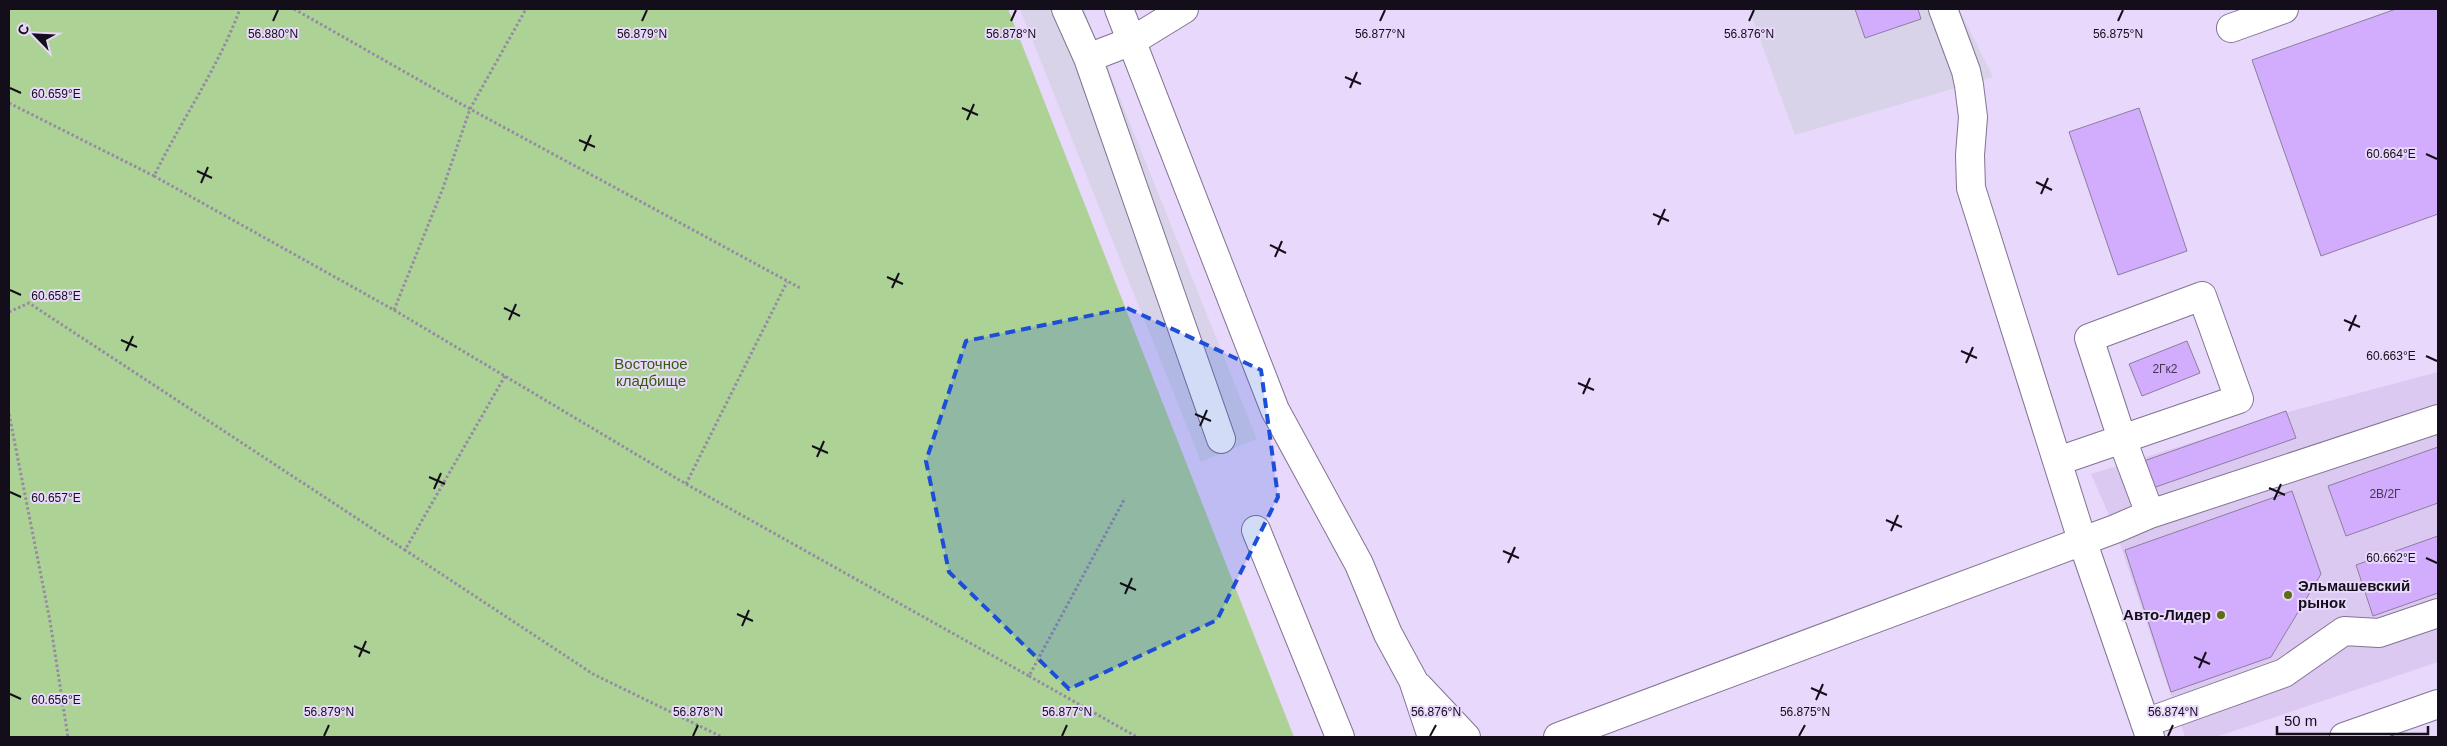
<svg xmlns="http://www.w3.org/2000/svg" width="2447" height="746" viewBox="0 0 2447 746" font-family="Arial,sans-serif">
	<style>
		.built { fill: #dbc9f2 }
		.industrial { fill: #d8d3e8 }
		.green { fill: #add296 }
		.building { fill: #d3adfd; stroke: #8c7e9d }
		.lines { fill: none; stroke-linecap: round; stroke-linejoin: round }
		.minor-casing { stroke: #827493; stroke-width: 30 }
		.major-casing { stroke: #827493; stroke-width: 30 }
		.path { stroke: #968aa4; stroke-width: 3; stroke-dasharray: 2.5 2.5; stroke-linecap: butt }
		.minor { stroke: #fff; stroke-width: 28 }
		.major { stroke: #fff; stroke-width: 28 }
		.marked { fill: #1d4ed8; fill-opacity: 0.2; stroke: #1d4ed8; stroke-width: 4; stroke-dasharray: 10 6; stroke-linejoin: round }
		.ticks { fill: none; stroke: #140e1a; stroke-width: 2 }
		.poi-dot { fill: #5f6d17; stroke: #e8d8fb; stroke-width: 2 }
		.labels { text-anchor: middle; stroke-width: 4; stroke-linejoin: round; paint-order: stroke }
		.number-label { font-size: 12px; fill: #443653 }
		.park-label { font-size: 15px; fill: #335d09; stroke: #e8d8fb }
		.poi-label { font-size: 15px; font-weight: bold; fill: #140e1a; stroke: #e8d8fb; text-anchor: start }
		.ticks-label { font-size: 12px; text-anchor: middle; fill: #140e1a; stroke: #e8d8fb; stroke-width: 4; stroke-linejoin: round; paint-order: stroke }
	</style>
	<rect width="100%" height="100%" fill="#e8d8fb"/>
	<path class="built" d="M2438,372v290l-222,75h-31l-70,-208 -24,-55 208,-65z"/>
	<path class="industrial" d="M1020,9h64l173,430 -56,23z
		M1749,9h210l34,68 -198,58z"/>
	<path class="green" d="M9,9h999l286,728h-1285z"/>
	<path class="building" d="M1855,9h63l3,10 -56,19z
		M2396,9h42v205l-117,42 -69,-196z
		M2139,108l48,143 -69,24 -49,-143z
		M2187,341l13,32 -58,23 -13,-32z
		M2286,411l10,27 -146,51 -9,-27z
		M2438,447v56l-92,33 -18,-50z
		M2292,491l29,83 -50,83 -100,35 -46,-142z
		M2438,536v57l-65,23 -17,-51z"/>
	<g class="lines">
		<defs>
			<path id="minor" d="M1066,9l22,49 133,381
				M1119,9l156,401 84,154 29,70 25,46 19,57
				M1943,9l23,62 3,14 4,32 -3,38 1,33 111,352 68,197
				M2231,28l53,-19
				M1088,58l44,-17 52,-32
				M2058,461l181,-62 -37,-103 -113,42 33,101 28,75
				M1256,530l84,207
				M1419,687l47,50
				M2145,723l139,-50 60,-42 35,2 59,-20
				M1558,737l557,-208 35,-15 288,-95"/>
			<path id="major" d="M2344,737l94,-33"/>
		</defs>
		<use href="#minor" class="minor-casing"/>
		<use href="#major" class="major-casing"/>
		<path class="path" d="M294,9l176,100 332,180
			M9,103l145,73c28,-57 64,-108 86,-167
			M154,176l240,134 292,174 343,192 96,-178
			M394,310l49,-122 27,-79 56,-100
			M9,312l20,-9 376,247
			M505,376l-100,174 188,124 129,63
			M9,414l41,207 18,116
			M686,484l101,-202
			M1029,676l108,61"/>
		<use href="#minor" class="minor"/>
		<use href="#major" class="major"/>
	</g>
	<path class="marked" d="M1127,308l134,62 17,127 -61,123 -148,69 -120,-117 -23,-111 40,-120z"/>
	<path class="ticks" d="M273,21l5,-11M642,21l5,-11M1011,21l5,-11M1380,21l5,-11M1749,21l5,-11M2118,21l5,-11M1345,77l16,7M10,88l11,5M1350,88l7,-16M962,108l16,7M967,120l7,-16M579,140l16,7M584,151l7,-16M2426,154l11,5M197,171l15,7M2036,182l16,8M201,183l7,-16M2041,194l7,-16M1653,214l16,7M1658,225l7,-16M1270,245l16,8M1275,257l7,-16M887,277l16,7M892,288l7,-15M10,290l11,5M504,308l16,8M509,320l7,-16M2344,320l16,7M2349,331l7,-16M121,340l16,7M126,351l7,-15M1961,351l16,7M2426,356l11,5M1966,363l7,-16M1578,383l16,7M1583,394l7,-16M1195,414l16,7M1200,426l7,-16M812,446l16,7M817,457l7,-16M429,477l16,7M2269,488l16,7M434,489l7,-16M10,492l11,5M2274,500l7,-16M1886,520l16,7M1891,531l7,-16M1503,551l16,7M2426,558l11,5M1508,563l7,-16M1120,583l16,7M1125,594l7,-16M737,614l16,7M742,626l7,-16M354,646l16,7M359,657l7,-16M2194,657l16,7M2199,668l7,-16M1811,688l16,7M10,694l11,5M1816,700l7,-16M324,736l5,-11M693,736l5,-11M1062,736l5,-11M1430,736l6,-11M1799,736l6,-11M2168,736l5,-11"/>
	<g class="poi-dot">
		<circle cx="2288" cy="595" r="5"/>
		<circle cx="2221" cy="615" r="5"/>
	</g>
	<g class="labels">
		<g class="number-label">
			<text x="2165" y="373">2Гк2</text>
			<text x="2385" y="498">2В/2Г</text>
		</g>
		<g class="park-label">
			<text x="651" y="369">Восточное<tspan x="651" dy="17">кладбище</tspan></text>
		</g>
		<g class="poi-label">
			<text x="2298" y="591">Эльмашевский<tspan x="2298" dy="17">рынок</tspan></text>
			<text x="2211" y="620" text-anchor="end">Авто-Лидер</text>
		</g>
	</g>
	<g class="ticks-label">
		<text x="273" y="38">56.880°N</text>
		<text x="642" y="38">56.879°N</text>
		<text x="1011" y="38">56.878°N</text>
		<text x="1749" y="38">56.876°N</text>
		<text x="1380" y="38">56.877°N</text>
		<text x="2118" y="38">56.875°N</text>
		<text x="56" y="98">60.659°E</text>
		<text x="2391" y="158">60.664°E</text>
		<text x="56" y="300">60.658°E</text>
		<text x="2391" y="360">60.663°E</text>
		<text x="56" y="502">60.657°E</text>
		<text x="2391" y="562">60.662°E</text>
		<text x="56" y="704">60.656°E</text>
		<text x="329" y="716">56.879°N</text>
		<text x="698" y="716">56.878°N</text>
		<text x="1067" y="716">56.877°N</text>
		<text x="1436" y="716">56.876°N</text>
		<text x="1805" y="716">56.875°N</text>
		<text x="2173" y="716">56.874°N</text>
	</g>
	<rect width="2447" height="746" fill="none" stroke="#140e1a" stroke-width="20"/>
	<g transform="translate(35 35) rotate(294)" stroke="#e8d8fb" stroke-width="4" paint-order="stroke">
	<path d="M0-4L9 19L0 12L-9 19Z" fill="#140e1a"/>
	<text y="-8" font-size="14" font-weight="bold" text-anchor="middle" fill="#140e1a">С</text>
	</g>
	<path d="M2277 726v8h151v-8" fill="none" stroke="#140e1a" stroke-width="2.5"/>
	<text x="2284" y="726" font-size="15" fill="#140e1a" stroke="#e8d8fb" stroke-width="4" paint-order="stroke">50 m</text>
</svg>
